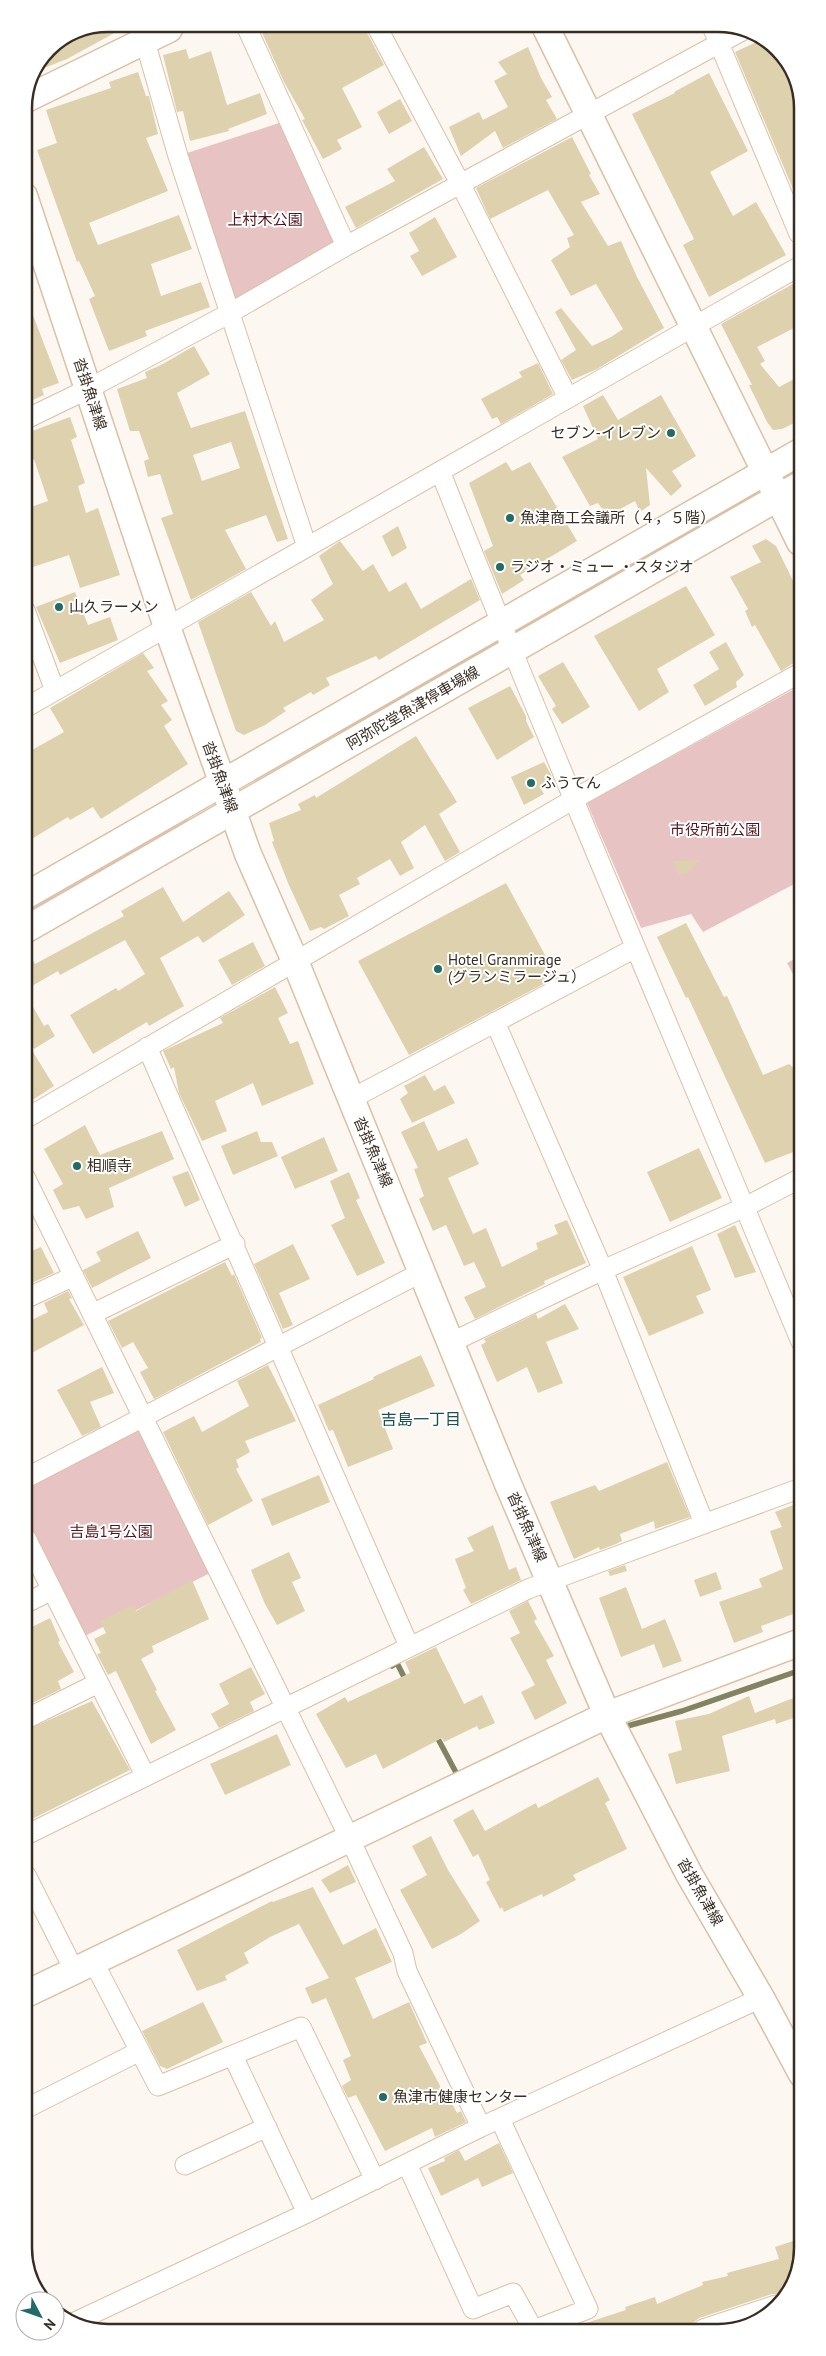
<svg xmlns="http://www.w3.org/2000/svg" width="826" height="2356" viewBox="0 0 826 2356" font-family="'PT Sans','Noto Sans JP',sans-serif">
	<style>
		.green { fill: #e8c3c3 }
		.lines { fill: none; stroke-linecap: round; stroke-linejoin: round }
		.stream { stroke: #828360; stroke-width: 5.5 }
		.building { fill: #ddd1ae; fill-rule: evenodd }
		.street-casing { stroke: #dbc0a4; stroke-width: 21 }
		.secondary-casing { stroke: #dbc0a4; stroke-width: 29 }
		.street { stroke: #fff; stroke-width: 19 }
		.secondary { stroke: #fff; stroke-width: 26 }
		.poi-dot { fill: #216c66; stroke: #fff; stroke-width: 2 }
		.labels { text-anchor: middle; stroke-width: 4; stroke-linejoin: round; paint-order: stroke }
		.park-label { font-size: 15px; fill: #55161b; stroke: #fff }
		.street-label { font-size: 15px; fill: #382d22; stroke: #fff }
		.poi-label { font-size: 15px; fill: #382d22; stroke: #fff; text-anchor: start }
		.neighbourhood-label { font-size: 16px; fill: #18534f; stroke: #fff }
		.rim { fill: none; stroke: #382d22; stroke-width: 2.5 }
	</style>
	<rect width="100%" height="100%" fill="#fdf7f1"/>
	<path class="green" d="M288,120l58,126 -116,67 -52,-157z
		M745,499l3,6 -213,120 -6,-9 110,-62 26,-9z
		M476,648l5,9 -128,74 -20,3 -74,43 -3,-5z
		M800,686v195l-97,51 -12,-18 -50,14 -54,-125z
		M187,818l3,6 -165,94v-14z
		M800,956l1,33 -14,-26z
		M142,1418l74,152 -139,70 -51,-102v-60z"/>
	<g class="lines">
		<path class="stream" d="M392,1666l5,-3 9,18
			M620,1728l62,-17 119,-41
			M436,1735l24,45"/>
	</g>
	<path class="building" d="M364,27l20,38 -42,23 20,39 -25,13 5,9 -19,10 -21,-39 3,-1 -21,-37 -24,-54z
		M76,30h44l-53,29 -28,11 10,-22z
		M763,39l6,2 8,11 22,43v108l-64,-151z
		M528,47l13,31 11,19 -6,3 11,19 -54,29 -8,-17 -34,25 -12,-29 30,-15 4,8 25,-13 -14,-26 13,-7 -9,-12z
		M186,49l3,10 22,-8 16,54 33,-12 7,21 -39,15 1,2 -39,10 -7,-30 -6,1 -14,-57z
		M138,72l8,24h3l9,38 -12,4 22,53 -79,32 9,22 81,-30 13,34 -41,15 10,32 40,-14 9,25 -65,24 2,5 -38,15 -20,-52 6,-3 -16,-35 -2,1 -40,-112 20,-7 -11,-33 65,-22 -2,-6z
		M709,73l39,78 -38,21 23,44 23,-14 30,53 -77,42 -26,-52 11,-6 -62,-125 43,-21 -1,-1z
		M400,99l12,22 -23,13 -12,-22z
		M572,137l19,37 -2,1 11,19 -19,8 27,44 13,-5 16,36 27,51 -67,41 -25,11 -11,-20 15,-10 -21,-38 6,-4 31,38 19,-9 12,-8 -27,-45 -25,12 -20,-36 19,-13 -3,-9 7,-3 -26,-45 -58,29 -14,-31z
		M424,147l19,32 -87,49 -11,-21 50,-26 -8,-12z
		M435,217l22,40 -35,19 -12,-20 9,-5 -10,-18z
		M800,280v45l-43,22 8,14 -5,3 19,23 21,-11v44l-18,9 -9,1 -6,-8 -18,-37h3l-31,-61z
		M24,297h2l33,86 -17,6 2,6 -20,9z
		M194,346l16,28 -33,19 14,35 54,-17 43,128 -11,3 -11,-27 -41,15 21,39 -55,31 -30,-82 12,-4 -13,-40 -12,3 -4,-16 5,-2 -10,-28h-9l-13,-42 30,-11 -2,-6 16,-7zM231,442l9,26 -38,13 -9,-26z
		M538,363l15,31 -52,30 -4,-7 -5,2 -11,-20 41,-22 -3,-5z
		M603,395l15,25 43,-25 35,61 -24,15 10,15 -11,10 -25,-28 4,37 -10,7 -5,-11 -28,15 -9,-13 -8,3 -28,-49 36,-18 -15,-33z
		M70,417l7,20 -6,3 14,43 -7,3 8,27 12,-5 22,67 -40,13 -11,-33 -39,13 -6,-16v-39l6,-1 -2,-4 20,-7 -14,-42 -10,4v-15l3,-1 -3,-13z
		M506,462l6,9 18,-9 47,79 -57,34 4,5 -22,14 -18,-43 9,-5 -24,-63z
		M398,526l9,22 -15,9 -10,-21z
		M766,539l10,7 24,49v64l-19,12 -26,-46 -3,2 -7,-16 3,-2 -18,-32 31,-15 -9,-16z
		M340,541l23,30 10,-7 16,28 17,-10 15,27 50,-30 9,21 -101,60 -3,-4 -50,22 4,7 -17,10 -2,-3 -28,16 3,3 -21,14 -21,10 -8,-4 -38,-109 53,-30 20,34 4,-5 9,21 40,-22 -13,-20 22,-16 -14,-28z
		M686,586l29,49 -58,34 12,23 -30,19 -45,-75z
		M75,592l13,33 22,-8 8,23 -58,23 -24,-56z
		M726,642l18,33 -8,7 1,5 -32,19 -12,-21 26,-16 -10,-17z
		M143,653l11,15 -7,3 21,30 -7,4 11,15 -8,6 24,38 -87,55 -8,-12 -23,13 -2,-3 -43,26v-89l39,-22 -14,-24z
		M563,662l27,45 -28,17 -10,-15 4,-3 -18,-30z
		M510,686l16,30v5l8,16 -37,23 -29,-52z
		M416,736l41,66 -18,12 21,38 -15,9 -20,-36 -24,17 13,26 -14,8 -10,-17 -33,19 3,6 -21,11 10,21 -25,13 -3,-2 -11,4 -22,-48 -16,-41 2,-1 -5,-18 32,-13 -3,-6 17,-9 1,3z
		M544,762l10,18 -14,7 4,7 -20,11 -13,-28z
		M699,860l-12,14h-8l-7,-13z
		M506,883l51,94 -148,78 -51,-94z
		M163,887l20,35 46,-31 16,24 -42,28 -5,-7 -38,22 24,48 -35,20 -2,-4 -54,32 -23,-39 46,-27 2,3 27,-17 -20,-34 -65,35 -2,-4 -33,19v-43l10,17 89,-48 -3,-5z
		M686,923l38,74 3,-1 36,79 26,-11 12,10v75l-36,14 -77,-166 -2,1 -29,-61z
		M253,942l12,24 -33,19 -14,-25z
		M275,987l13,26 -10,5 12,26 8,-3 16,43 -52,22 -9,-23 -38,18 12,30 -25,10 -23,-48 -5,-26 -3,2 -8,-18 60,-28 -3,-5z
		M25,993l19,33 4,-2 7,12 -21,13 -9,-16z
		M25,1039l29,47 -29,19z
		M425,1075l9,16 11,-6 10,18 -43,20 -12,-24 8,-6 -4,-7z
		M424,1121l14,30 29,-13 12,26 -31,14 25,56 13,-6 16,39 36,-18 -2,-6 22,-9 -4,-9 13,-5 19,43 -42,18 1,3 -70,35 -11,-22 22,-10 -12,-25 -10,4 -18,-41 -13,6 -14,-32 5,-3 -10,-27 4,-1 -17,-36z
		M85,1125l15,30 62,-24 12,28 -65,29 5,19 -28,12 -7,-13 -16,4 -10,-20 10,-6 -19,-35z
		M257,1131l4,11h11l6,14 -45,19 -12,-29z
		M324,1137l14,34 -43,18 -14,-32z
		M699,1148l23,50 -52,24 -23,-50z
		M188,1171l12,29 -15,7 -13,-30z
		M349,1172l11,26 -4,2 29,63 -28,13 -26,-51 14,-7 -15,-37z
		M735,1225l21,47 -21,6 -18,-44z
		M138,1231l13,27 -59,30 -9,-18 18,-9 -5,-9z
		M293,1244l17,35 -31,14 14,32 -10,4 -29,-65z
		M692,1246l19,44 -15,6 8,17 -55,23 -26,-59z
		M41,1247l13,26 -29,13v-32z
		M225,1262l7,14 2,-2 28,64 -2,1 1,3 -107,57 -14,-27 8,-4 -15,-26 -11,6 -14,-27z
		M68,1291l4,7 -3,1 15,26 -58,31v-33l22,-11 -4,-9z
		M565,1304l14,25 -33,13 17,41 -25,10 -11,-26 -30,15 -16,-37 5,-3 -2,-3 52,-25 2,5z
		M421,1355l14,31 -57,24 15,39 -45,18 -15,-37 -4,1 -11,-26 56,-26 -1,-2z
		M268,1365l28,56 -51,20 5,11 -14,8 3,7 -3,2 17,32 -45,24 -45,-93 31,-16 8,16 47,-26 -12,-25z
		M102,1367l12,26 -24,9 11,25 -19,9 -25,-46z
		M667,1462l23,55 -35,12 -1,-8 -34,13 2,7 -6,3 -16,6 -1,-3 -25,12 -24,-57 45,-17 4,6z
		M319,1475l11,27 -58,24 -11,-27z
		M793,1505l8,19v87l-40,15 2,6 -29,11 -15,-41 43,-15 -3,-8 24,-10 -13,-38 12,-4 -7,-15z
		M493,1525l16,45 7,-3 5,13 -50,24 -8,-14 3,-2 -11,-29 19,-8 -7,-13z
		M289,1552l12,26 -9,4 13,29 -28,14 -12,-21 -14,-34z
		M625,1565l2,6 -17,5 -2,-5z
		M716,1572l6,17 -22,8 -6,-17z
		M192,1580l17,39 -57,27 2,6 -13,7 16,31 -2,1 21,39 -25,14 -35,-73 -8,4 -11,-21 4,-1 -7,-14 12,-6 -6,-12 33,-16 3,6z
		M626,1587l16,42 23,-10 17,42 -19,7 -9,-24 -33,13 -22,-59z
		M528,1601l9,18 -3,2 20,35 -8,4 21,43 -32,17 -14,-28 14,-7 -25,-47 10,-5 -11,-22z
		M50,1618l10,23 -2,1 16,30 -16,9 3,8 -35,17v-76z
		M436,1647l28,57 18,-9 13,28 -16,7 -2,-4 -33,16 -2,-4 -59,31 -7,-15 -30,14 -30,-54 29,-17 3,5 62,-29 -5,-11z
		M251,1667l14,27 -15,8 4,9 -35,17 -8,-14 18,-10 -10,-20z
		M801,1695l1,20 -26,9 -1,-5 -53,17 8,35 -54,13 -8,-30 14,-4 -7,-29 34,-7 40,-18 6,17z
		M92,1701l38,69 -104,52v-92z
		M277,1734l14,31 -66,30 -15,-31z
		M598,1777l12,23 -5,3 22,46 -54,26 3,5 -33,17 -1,-3 -38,18 -2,-5 -2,2 -14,-27 4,-2 -12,-26 -5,3 -20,-37 20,-11 12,22 51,-28 2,5z
		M431,1836l17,34 32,51 -19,13 -29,15 -32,-59 27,-15 -15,-29z
		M348,1865l8,17 -26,11 -9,-13z
		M313,1887l30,58 33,-17 16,34 -37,16 18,41 36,-17 18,41 -8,3 28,53 2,-1 8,15 4,-2 5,11 -31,15 -3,-9 -47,23 -29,-56 -8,3 -6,-12 9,-6 -8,-20 8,-4 -25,-58 -14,6 -7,-16 24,-10 -30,-54 -29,13 -26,16 5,10 -24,13 2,4 -30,11 -20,-41 95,-49 1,1z
		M203,2002l20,40 -56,27 -7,-3 -18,-35z
		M499,2143l14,30 -31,14 -4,-9 -37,18 -13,-28 17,-7 -1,-3 15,-8 6,11z
		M802,2238v10l-17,50 -6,-4h-7l-73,24 -5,4 -2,7 -117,1 -1,-3 52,-17 -1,-3 30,-10 2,7 46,-19 -1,-3 26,-6 -1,-3 52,-14 -4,-12z"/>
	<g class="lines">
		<defs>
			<path id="street" d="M711,24l88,210
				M377,27l84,158 107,213
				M247,28l99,218
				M142,31l36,125 129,391
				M24,420l64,-31 142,-76 116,-67 396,-215
				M440,471c116,292 240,581 361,871
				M25,610l30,81
				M25,708l775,-442
				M495,1022l108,248 101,253
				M147,1047l262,599
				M351,1099l284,-151
				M25,1119l549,-320 226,-126
				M25,1177l324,660 54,116 4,18 74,156
				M25,1299l49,-23
				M92,1314l143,-70
				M452,1342l151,-72 142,-63 56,-29
				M26,1478l396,-206
				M26,1538l119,237
				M26,1603l26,-13
				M26,1719l72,-36
				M26,1835l502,-246 273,-101
				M26,1875l48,95
				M93,1961l65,125 143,-59 74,153
				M233,2056l74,157
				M27,2108l113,-57
				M500,2119l88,190 -54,21
				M407,2164l66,145 40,-16 20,36
				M185,2165l82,-38
				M75,2322l232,-109 174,-86 280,-129
				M703,2329l73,-24"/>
			<path id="secondary" d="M545,26l255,516
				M26,99l143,-70
				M24,196l143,431 81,227 47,107 213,523 99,231 82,159 72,124 41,76
				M25,896l775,-444
				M25,930l775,-445
				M26,1994l581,-279 194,-73"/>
		</defs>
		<use href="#street" class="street-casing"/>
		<use href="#secondary" class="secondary-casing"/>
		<use href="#street" class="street"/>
		<use href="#secondary" class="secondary"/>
	</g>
	<g class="poi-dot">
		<circle cx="671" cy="433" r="5"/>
		<circle cx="510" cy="518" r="5"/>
		<circle cx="500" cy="567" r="5"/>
		<circle cx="59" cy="607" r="5"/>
		<circle cx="531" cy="783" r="5"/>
		<circle cx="438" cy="969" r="5"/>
		<circle cx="77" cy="1166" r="5"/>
		<circle cx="383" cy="2097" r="5"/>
	</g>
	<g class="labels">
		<g class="park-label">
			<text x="265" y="225">上村木公園</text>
			<text x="715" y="835">市役所前公園</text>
			<text x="111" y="1537">吉島1号公園</text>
		</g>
		<g class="street-label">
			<text transform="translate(90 394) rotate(72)" y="5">沓掛魚津線</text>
			<text transform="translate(413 708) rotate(-30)" y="5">阿弥陀堂魚津停車場線</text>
			<text transform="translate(220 777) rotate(70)" y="5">沓掛魚津線</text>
			<text transform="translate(373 1152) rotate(67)" y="5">沓掛魚津線</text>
			<text transform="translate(527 1527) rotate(66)" y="5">沓掛魚津線</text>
			<text transform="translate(700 1892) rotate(60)" y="5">沓掛魚津線</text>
		</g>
		<g class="poi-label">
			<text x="661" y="438" text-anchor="end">セブン-イレブン</text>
			<text x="520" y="523">魚津商工会議所（４，５階）</text>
			<text x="510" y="572">ラジオ・ミュー ・スタジオ</text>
			<text x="69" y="612">山久ラーメン</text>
			<text x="541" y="788">ふうてん</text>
			<text x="448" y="965">Hotel Granmirage<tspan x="448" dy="17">(グランミラージュ）</tspan></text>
			<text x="87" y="1171">相順寺</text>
			<text x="393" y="2102">魚津市健康センター</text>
		</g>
		<g class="neighbourhood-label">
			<text x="421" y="1425">吉島一丁目</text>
		</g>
	</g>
	<path d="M0 0H826V2356H0ZM108 32H718A76 76 0 0 1 794 108V2248A76 76 0 0 1 718 2324H108A76 76 0 0 1 32 2248V108A76 76 0 0 1 108 32Z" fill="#fff" fill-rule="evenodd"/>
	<path class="rim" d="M108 32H718A76 76 0 0 1 794 108V2248A76 76 0 0 1 718 2324H108A76 76 0 0 1 32 2248V108A76 76 0 0 1 108 32Z"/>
	<g transform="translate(40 2316) rotate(131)"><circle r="24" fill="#ffffff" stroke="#afaba7"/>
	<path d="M0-4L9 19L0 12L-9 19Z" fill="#216c66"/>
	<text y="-8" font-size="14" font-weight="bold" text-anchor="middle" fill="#382d22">N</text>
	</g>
</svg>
